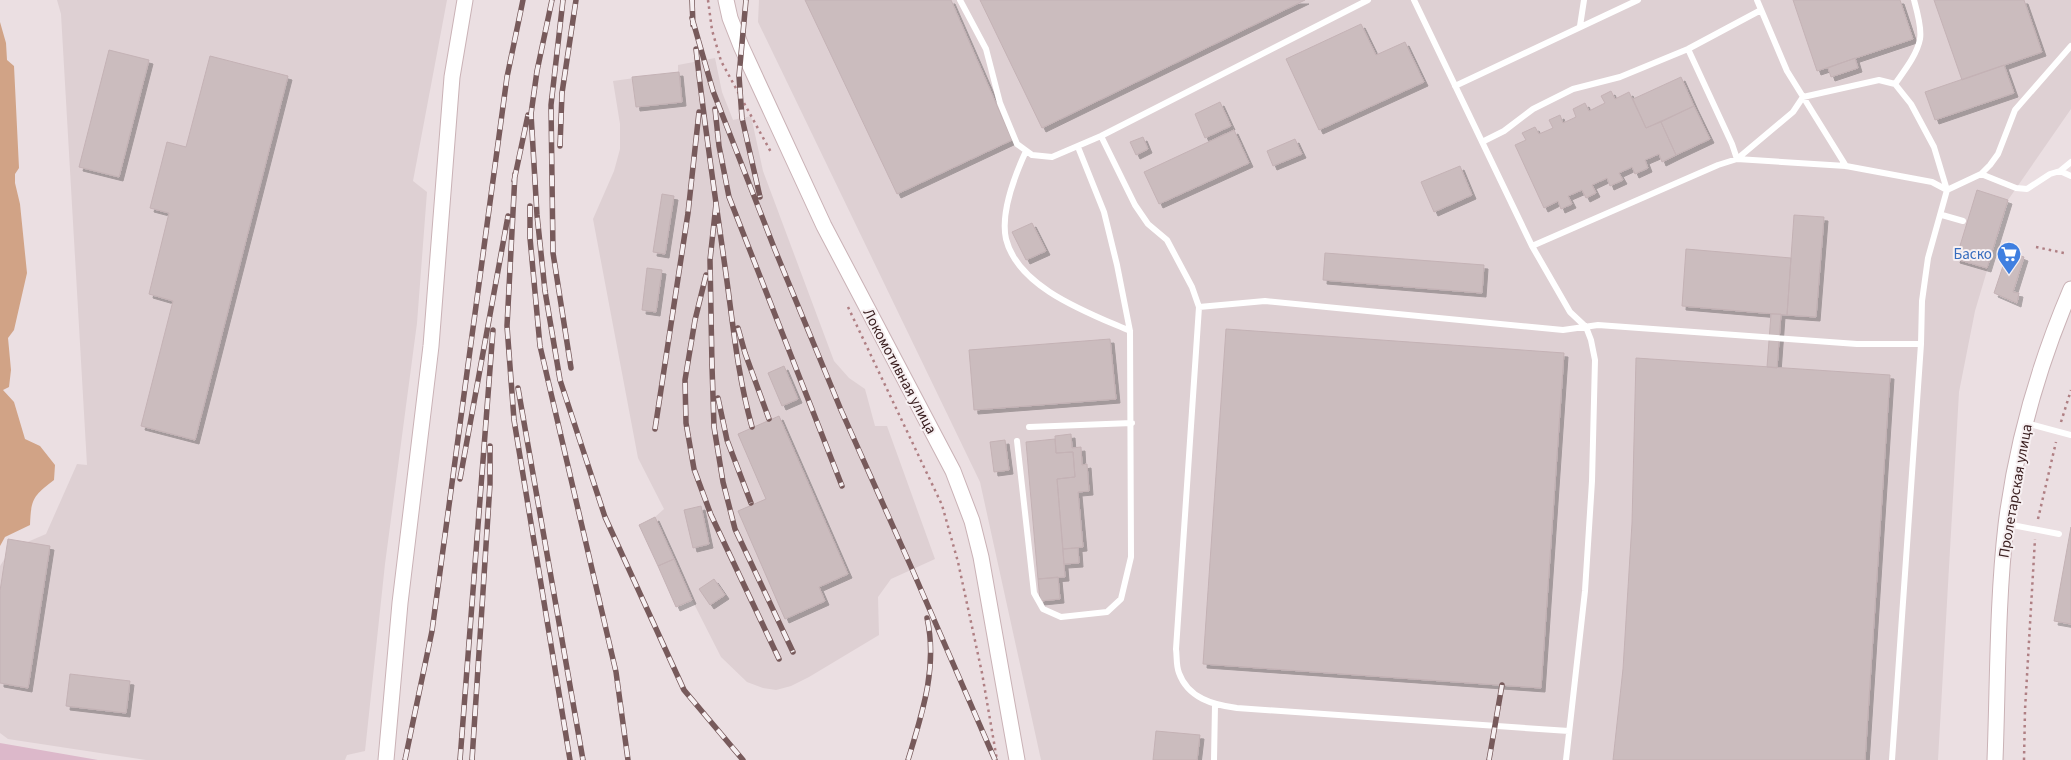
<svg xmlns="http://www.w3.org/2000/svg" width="2071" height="760" viewBox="0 0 2071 760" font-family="'Source Sans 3',sans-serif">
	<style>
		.built { fill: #ded0d3 }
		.green { fill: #dcb8ca }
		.water { fill: #d1a386 }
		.building { fill: #cbbcbe; stroke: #c4b2b5; filter: url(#shadow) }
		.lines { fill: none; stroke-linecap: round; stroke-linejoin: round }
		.secondary-casing { stroke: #cab2b6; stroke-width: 17 }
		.path { stroke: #af7f83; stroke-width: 2.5; stroke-dasharray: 2.5 4; stroke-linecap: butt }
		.lane { stroke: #fff; stroke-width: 6 }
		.secondary { stroke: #fff; stroke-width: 15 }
		.rail-casing { stroke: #775a5b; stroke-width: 5.5 }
		.rail { stroke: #f7f0f2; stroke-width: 4; stroke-dasharray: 11; stroke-linecap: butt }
		.labels { text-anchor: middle; stroke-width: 4; stroke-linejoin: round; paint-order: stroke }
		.shop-label { font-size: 15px; fill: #366cbe; stroke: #f7f0f2; text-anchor: end }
		.street-label { font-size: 15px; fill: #3b2021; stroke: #f7f0f2 }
	</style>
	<defs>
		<filter id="shadow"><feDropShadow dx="4" dy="4" stdDeviation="0" flood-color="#0004"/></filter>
	</defs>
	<rect width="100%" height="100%" fill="#ebdfe2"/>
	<path class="built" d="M57,0h390l-34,181 14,11 -10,131 -32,241 -20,187 -18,4 -2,5h-199l-138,-21 -8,-6v-167l11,-17 35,-15 31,-70 10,1 -26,-451z
		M759,0h1312v109l-63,91 -33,111 -16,81 -21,368h-897l-61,-278 -222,-460z
		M715,58l7,34 11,28 18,-4 12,55 71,190 15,17 16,11 10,37h12l48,133 -44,20 -13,18 1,38 -70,42 -18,9 -15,4 -13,-2 -16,-6 -26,-25 -29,-57 -37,-83 9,-8 -26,-51 -45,-239 21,-48 6,-22v-25l-7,-43 65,-9v-7z"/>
	<path class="green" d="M0,743l98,17h-98z"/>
	<path class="water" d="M0,22l6,21 1,17 7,6 5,102 -4,6v9l5,21 7,69 -13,57 -6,8 3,32 -2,17 -6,3 11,12 11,37 15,7 15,19 -1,15c-21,16 -23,19 -24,45l-25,12 -5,9z"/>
	<path class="building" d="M805,0h146l61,140 -115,54z
		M980,0h325l-263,128z
		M1793,0h107l13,39 -96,32z
		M1934,0h90l18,52 -80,28z
		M1361,24l15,31 29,-13 19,40 -105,48 -33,-71z
		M109,50l40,10 -30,117 -40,-10z
		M210,56l78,20 -93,364 -54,-14 32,-125 -24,-7 20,-81 -19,-5 17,-66 19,5z
		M1855,58l3,10 -27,9 -3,-9z
		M2004,65l10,28 -79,27 -10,-28z
		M679,72l3,30 -46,5 -4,-30z
		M1681,77l13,29 -48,22 -13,-29z
		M1611,91l4,8 14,-7 17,36 15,-6 15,33 -14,7 -3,-8 -14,6 3,8 -13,6 -3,-7 -13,6 4,7 -13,6 -3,-8 -15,7 4,8 -10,5 -4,-8 -14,6 4,8 -11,5 -3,-8 -14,7 -29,-63 11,-5 -4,-7 13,-6 4,7 14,-6 -4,-8 11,-5 3,8 13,-6 -3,-8 12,-6 4,8 16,-8 -4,-7z
		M1220,102l11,24 -26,12 -10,-24z
		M1694,106l16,33 -34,16 -15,-33z
		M1234,130l15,33 -90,41 -15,-32z
		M1143,137l5,12 -12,6 -6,-13z
		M1295,139l7,15 -29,12 -6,-15z
		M1460,166l12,29 -38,17 -13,-30z
		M1977,190l31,10 -21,68 -31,-9z
		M662,194l12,2 -9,58 -12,-2z
		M1794,215l30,2 -8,100 -29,-2z
		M1032,223l14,28 -20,9 -14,-28z
		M1686,249l105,9 -4,57 -105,-9z
		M2008,251l16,6 -11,35 6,1 -2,10 -23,-10z
		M1325,253l159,12 -2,28 -159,-13z
		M647,268l15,2 -6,42 -14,-2z
		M1771,314h10l-4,54 -10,-1z
		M1226,329l338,24 -23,335 -338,-24z
		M1110,339l6,60 -142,11 -5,-60z
		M1636,358l254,17 -25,385h-252l10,-91 9,-146z
		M784,366l14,33 -16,7 -14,-33z
		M779,416l69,158 -29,13 6,14 -40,18 -47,-108 28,-12 -28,-65z
		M1071,434l1,14 9,-1 1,18 5,-1 2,27 -11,1 5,55 -20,2 -6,-70 18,-2 -2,-25 -17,1 -1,-17z
		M1055,439l1,14 17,-1 2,25 -18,2 8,98 -27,2 -12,-137z
		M1005,440l4,30 -15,2 -4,-30z
		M701,506l8,38 -16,4 -9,-38z
		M655,517l19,42 -16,7 -19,-41z
		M2071,527v97l-17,-3z
		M8,539l42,7 -22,142 -28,-5v-92z
		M1078,548l1,15 -15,1 -1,-15z
		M674,559l18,41 -16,7 -18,-41z
		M1058,577l2,22 -20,2 -2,-22z
		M714,579l11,16 -15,10 -11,-16z
		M70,674l60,7 -4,32 -60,-7z
		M1156,731l44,4 -3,25h-44z"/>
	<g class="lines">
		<defs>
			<path id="secondary" d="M726,0l4,18 11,28 83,180 129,245 19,50 9,36 36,203
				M386,760l14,-157 31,-257 21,-269 13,-77
				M1995,760c3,-78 2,-157 11,-235 10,-81 33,-161 65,-236"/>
		</defs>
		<use href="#secondary" class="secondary-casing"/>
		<path class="path" d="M708,0l4,30 9,31 51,93
			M2036,247l28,6
			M848,307l94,198 16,57 24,111 15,87
			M2061,422l10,-32
			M2038,519l18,-77
			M2024,760l1,-50 10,-171"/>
		<path class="lane" d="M960,0l26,49 14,54 17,41 15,11 20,2 49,-21 267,-136
			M1414,0l118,246 38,66 16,15 5,13 4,20 -3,121 -7,110 -19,169
			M1757,0l30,71 59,95
			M1580,26l4,-26
			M1688,49l44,95 5,15 56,-47 10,-15 76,-17 16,4 16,20 23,43 13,43 -19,68 -6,43 -1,43 -29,416
			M1895,84c9,-13 22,-29 25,-45 2,-11 -3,-28 -6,-39
			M1455,86l183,-86
			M1101,136l34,69 13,19 19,16 25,47 7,20 -23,342c1,7 0,17 3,24 9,25 34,32 58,35l332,23
			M1482,142l22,-11 29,-22 40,-20 47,-12 68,-28 73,-39
			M1026,151c-11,24 -26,61 -20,88 12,49 83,74 124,92
			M2060,171l11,5
			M1981,174l35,14 11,1 23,-15 10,-3 11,-9
			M1942,215l21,6
			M1532,246l186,-81 19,-6 109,7 86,16 15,8 34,-16 9,-9 8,-11 17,-44 56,-64
			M1199,307l66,-6 298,29 35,-5 259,19h64
			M2026,423l45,12
			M1029,427l103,-4
			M1017,441l17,152 9,16 18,8 46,-5 14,-13 10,-42 -1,-226 -13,-66 -13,-53 -26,-65
			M2007,524l52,10
			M1214,760l1,-55"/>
		<use href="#secondary" class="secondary"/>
		<defs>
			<path id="rail" d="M552,0l-15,71 -6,43 6,101 8,76 15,89 45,137 79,173 59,70
				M563,0l-12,105 2,148 18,115
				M692,0l1,25
				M746,0l-7,76 3,42 18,79
				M692,18l21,73 62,159 66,160 71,159 83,191
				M696,49c8,73 19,146 29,218 8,56 12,106 27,160
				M715,109l4,37 10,51 113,289
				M560,146l2,-53 14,-93
				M515,174l-8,152 7,94 56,340
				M514,181l14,-66
				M716,204l-6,56 2,106 2,61 9,55 12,47 58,123
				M530,206v32l10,108 76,326 12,88
				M706,275l-11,45 -10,60 1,43 8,46 17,46 68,144
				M738,328l7,25 24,66
				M518,388l65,372
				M718,398l9,42 24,63
				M655,429l33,-216 11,-101
				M460,479l48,-263
				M405,760l27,-129 75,-554 16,-77
				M460,760l33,-430
				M472,760l18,-276v-38
				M908,760c14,-46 30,-93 19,-142
				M1489,760l13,-75"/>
		</defs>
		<use href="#rail" class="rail-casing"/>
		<use href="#rail" class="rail"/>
	</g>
	<defs>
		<symbol id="supermarket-pin" viewBox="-11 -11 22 30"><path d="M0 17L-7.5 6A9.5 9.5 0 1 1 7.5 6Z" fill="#3f7fe0" stroke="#f7f0f2"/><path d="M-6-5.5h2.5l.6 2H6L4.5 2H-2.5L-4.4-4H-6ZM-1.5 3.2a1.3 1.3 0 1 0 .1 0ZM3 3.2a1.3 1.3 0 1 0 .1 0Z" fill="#fff"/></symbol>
	</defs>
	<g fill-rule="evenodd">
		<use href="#supermarket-pin" x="1995" y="240" width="28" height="38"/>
	</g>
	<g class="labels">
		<g class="shop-label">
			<text x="1992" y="259">Баско</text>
		</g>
		<g class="street-label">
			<text transform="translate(900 371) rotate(62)" y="5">Локомотивная улица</text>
			<text transform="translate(2015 491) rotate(-80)" y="5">Пролетарская улица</text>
		</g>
	</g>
</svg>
